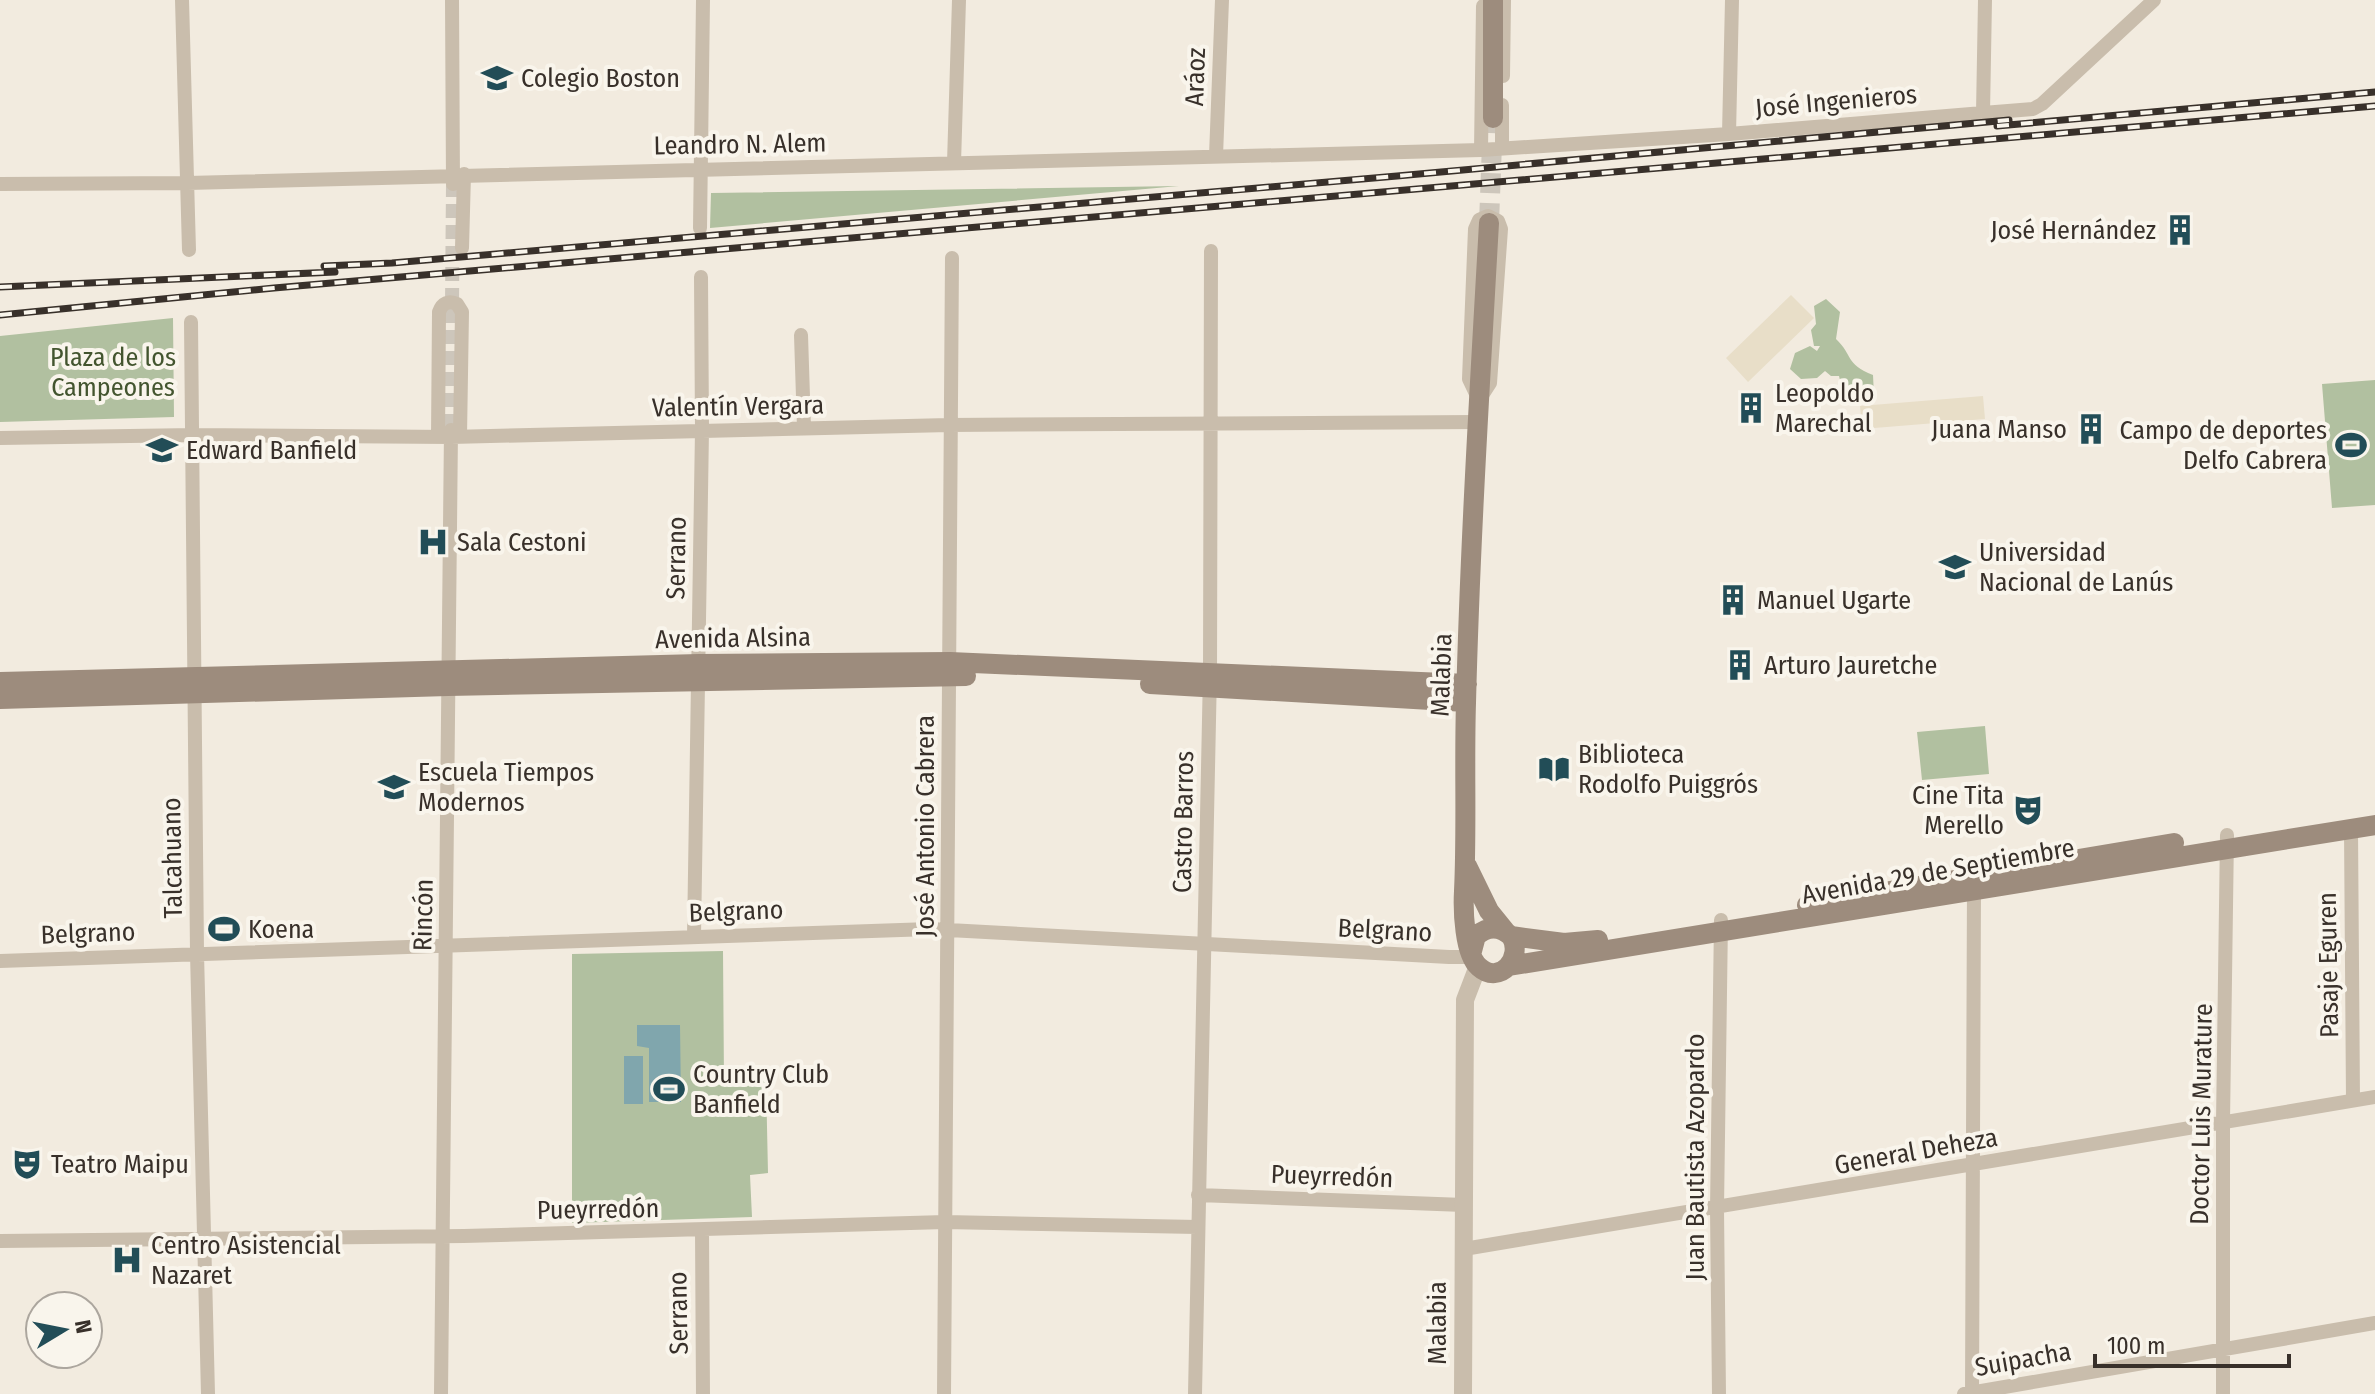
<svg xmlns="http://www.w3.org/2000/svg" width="2375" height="1394" viewBox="0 0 2375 1394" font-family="'Fira Sans Condensed',sans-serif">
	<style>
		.green { fill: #b1c0a0 }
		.plaza { fill: #e8dec8 }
		.water { fill: #80a6ad }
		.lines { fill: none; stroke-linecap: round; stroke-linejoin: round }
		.minor-tunnel { stroke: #cdc6bb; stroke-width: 14; stroke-dasharray: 14 7; stroke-linecap: butt }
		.secondary-tunnel { stroke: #cdc6bb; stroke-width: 20; stroke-dasharray: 20 10; stroke-linecap: butt }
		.minor { stroke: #c9bdac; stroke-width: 14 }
		.tertiary { stroke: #c9bdac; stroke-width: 18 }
		.secondary { stroke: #9d8c7d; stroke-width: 20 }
		.rail-casing { stroke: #38302a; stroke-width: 7 }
		.rail { stroke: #f9f5ec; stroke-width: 4; stroke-dasharray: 12; stroke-linecap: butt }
		.labels { text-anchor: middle; stroke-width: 8; stroke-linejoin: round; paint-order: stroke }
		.street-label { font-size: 26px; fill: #38302a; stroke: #f9f5ec }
		.poi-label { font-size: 26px; fill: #38302a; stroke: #f9f5ec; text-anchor: start }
		.park-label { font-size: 26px; fill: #43552f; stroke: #f9f5ec }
	</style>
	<rect width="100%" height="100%" fill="#f2ebdf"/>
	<path class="green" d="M1179,186l-469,42 1,-35z
		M1826,299l14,13 -4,27c17,16 9,25 37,36l1,21 -13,7 -18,-10 -4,-17h-8l-6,-5 -8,7 -16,1 -11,-10 5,-16 15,-7 7,5 3,-5h-6l-3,-16 5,-6 -2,-18z
		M173,318l1,99 -174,5v-86z
		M2375,380v125l-43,3 -10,-124z
		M1985,726l4,48 -67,6 -5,-48z
		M723,951l1,131 42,-1 2,92 -18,2 2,42 -180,6v-269z"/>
	<path class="plaza" d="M1791,295l23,23 -66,64 -22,-24z
		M1983,396l2,23 -123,10 -2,-23z"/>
	<path class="water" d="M637,1025h43l1,77h-32v-54l-12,-2z
		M624,1056h19v48h-19z"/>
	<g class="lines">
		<path class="minor-tunnel" d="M451,428l2,-244"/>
		<path class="secondary-tunnel" d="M1489,223l4,-105"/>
		<path class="minor" d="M182,0l7,250
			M452,0l1,184
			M1503,76l1,-76
			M1983,113l2,-113
			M1729,134l3,-134
			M1502,148v-43
			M1481,150l2,-144
			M1216,156l6,-156
			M954,163l5,-163
			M0,184l188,-1 1293,-33 248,-16 254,-21 50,-4 9,-5 112,-104
			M1488,216l10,5 3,8 -11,154 -11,17 -10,-21 6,-150 4,-9z
			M700,228l3,-228
			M462,248l2,-74
			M191,322l6,631 11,441
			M801,335l3,93
			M438,437l1,-125c3,-9 10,-12 18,-8l5,8 -2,124
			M0,438l194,-3 257,2 498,-12 529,-3
			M2351,829l2,271
			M694,936l8,-506 -1,-153
			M0,961l930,-32 519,28h23
			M1198,1195l266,10
			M702,1231l1,163
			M0,1241l464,-5 481,-14 252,5
			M1464,1249l911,-152
			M441,1394l10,-964
			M944,1394l8,-1136
			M1195,1394l15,-722 1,-421
			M1719,1394l-2,-185 4,-289
			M1964,1394l411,-71
			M1972,1394l2,-509
			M2223,1394v-272l4,-287"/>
		<path class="tertiary" d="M1463,1394l2,-394 13,-34"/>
		<path class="secondary" d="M1493,0v118
			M0,682l699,-18 251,-2 517,22
			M1150,684l316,18
			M0,699l448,-13 518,-10
			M1467,866l22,45 17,21
			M1807,905l367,-62
			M1511,936l53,7 34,-3
			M1472,951l4,-15c12,-10 23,-10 35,0 13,21 -11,50 -32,31 -15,-13 -16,-58 -15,-76 3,-63 0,-126 2,-188 4,-160 14,-320 23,-480
			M1509,966l866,-141"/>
		<defs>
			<path id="rail" d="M1997,126l378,-34
				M324,266l68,-3 1005,-87 612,-56
				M0,287l335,-15
				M0,315l274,-27 2101,-182"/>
		</defs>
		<use href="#rail" class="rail-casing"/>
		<use href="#rail" class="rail"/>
	</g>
	<defs>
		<symbol id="school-bare" viewBox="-9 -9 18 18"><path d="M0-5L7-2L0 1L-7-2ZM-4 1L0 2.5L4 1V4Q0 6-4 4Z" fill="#224d57" stroke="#f9f5ec" stroke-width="2.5" paint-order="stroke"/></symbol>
		<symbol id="building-bare" viewBox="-9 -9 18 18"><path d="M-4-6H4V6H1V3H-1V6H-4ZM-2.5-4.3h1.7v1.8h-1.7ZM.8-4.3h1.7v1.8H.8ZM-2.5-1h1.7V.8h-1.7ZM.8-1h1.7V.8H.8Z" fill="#224d57" stroke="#f9f5ec" stroke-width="2.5" paint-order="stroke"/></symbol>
		<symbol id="stadium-bare" viewBox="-9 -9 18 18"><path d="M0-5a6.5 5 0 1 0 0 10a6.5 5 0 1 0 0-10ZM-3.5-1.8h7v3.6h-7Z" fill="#224d57" stroke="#f9f5ec" stroke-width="2.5" paint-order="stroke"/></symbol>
		<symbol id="hospital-bare" viewBox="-9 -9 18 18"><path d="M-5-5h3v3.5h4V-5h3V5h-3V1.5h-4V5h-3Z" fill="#224d57" stroke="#f9f5ec" stroke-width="2.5" paint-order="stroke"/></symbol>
		<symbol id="university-bare" viewBox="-9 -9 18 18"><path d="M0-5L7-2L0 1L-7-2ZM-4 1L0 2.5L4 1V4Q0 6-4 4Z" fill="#224d57" stroke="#f9f5ec" stroke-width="2.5" paint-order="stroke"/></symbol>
		<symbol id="library-bare" viewBox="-9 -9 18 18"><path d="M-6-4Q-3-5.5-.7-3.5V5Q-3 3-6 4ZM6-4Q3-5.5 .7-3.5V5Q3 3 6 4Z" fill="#224d57" stroke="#f9f5ec" stroke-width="2.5" paint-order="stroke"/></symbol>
		<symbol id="theatre-bare" viewBox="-9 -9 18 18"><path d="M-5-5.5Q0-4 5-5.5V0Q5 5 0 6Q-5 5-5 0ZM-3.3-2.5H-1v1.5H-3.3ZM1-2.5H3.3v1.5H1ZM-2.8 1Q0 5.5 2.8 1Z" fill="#224d57" stroke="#f9f5ec" stroke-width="2.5" paint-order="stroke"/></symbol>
	</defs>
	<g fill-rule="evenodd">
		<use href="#school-bare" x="475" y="56" width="44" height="44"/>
		<use href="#building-bare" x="2158" y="208" width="44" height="44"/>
		<use href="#building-bare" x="1729" y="386" width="44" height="44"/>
		<use href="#building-bare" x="2069" y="407" width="44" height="44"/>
		<use href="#stadium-bare" x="2329" y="423" width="44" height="44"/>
		<use href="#school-bare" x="140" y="428" width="44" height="44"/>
		<use href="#hospital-bare" x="411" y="520" width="44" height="44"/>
		<use href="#university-bare" x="1933" y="545" width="44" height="44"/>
		<use href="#building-bare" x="1711" y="578" width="44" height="44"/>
		<use href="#building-bare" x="1718" y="643" width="44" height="44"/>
		<use href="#library-bare" x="1532" y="747" width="44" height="44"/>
		<use href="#school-bare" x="372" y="765" width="44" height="44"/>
		<use href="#theatre-bare" x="2006" y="788" width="44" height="44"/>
		<use href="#stadium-bare" x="202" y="907" width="44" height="44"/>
		<use href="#stadium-bare" x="647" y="1067" width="44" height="44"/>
		<use href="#theatre-bare" x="5" y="1142" width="44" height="44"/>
		<use href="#hospital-bare" x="105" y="1238" width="44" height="44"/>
	</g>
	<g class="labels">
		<g class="street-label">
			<text transform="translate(1195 77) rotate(-88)" y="9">Aráoz</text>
			<text transform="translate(1836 101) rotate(-5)" y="9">José Ingenieros</text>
			<text transform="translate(740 144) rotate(-1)" y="9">Leandro N. Alem</text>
			<text transform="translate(738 406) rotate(-1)" y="9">Valentín Vergara</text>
			<text transform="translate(676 558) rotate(-89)" y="9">Serrano</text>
			<text transform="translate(733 638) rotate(-1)" y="9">Avenida Alsina</text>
			<text transform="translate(1441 675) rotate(-88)" y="9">Malabia</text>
			<text transform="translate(1183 822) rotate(-89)" y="9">Castro Barros</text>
			<text transform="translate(925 826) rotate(-90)" y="9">José Antonio Cabrera</text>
			<text transform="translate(172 858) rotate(-91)" y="9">Talcahuano</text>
			<text transform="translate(1938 871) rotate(-10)" y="9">Avenida 29 de Septiembre</text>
			<text transform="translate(736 911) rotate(-2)" y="9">Belgrano</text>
			<text transform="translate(423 915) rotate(-89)" y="9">Rincón</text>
			<text transform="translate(1385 930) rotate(3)" y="9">Belgrano</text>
			<text transform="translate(88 933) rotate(-2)" y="9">Belgrano</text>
			<text transform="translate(2328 965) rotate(-91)" y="9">Pasaje Eguren</text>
			<text transform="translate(2201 1114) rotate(-89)" y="9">Doctor Luis Murature</text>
			<text transform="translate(1916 1151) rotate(-10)" y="9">General Deheza</text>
			<text transform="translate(1695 1157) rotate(-90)" y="9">Juan Bautista Azopardo</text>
			<text transform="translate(1332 1176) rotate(2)" y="9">Pueyrredón</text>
			<text transform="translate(598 1209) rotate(-1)" y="9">Pueyrredón</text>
			<text transform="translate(678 1313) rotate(-91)" y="9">Serrano</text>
			<text transform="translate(1437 1323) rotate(-90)" y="9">Malabia</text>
			<text transform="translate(2023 1359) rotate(-10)" y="9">Suipacha</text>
		</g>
		<g class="poi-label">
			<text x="521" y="87">Colegio Boston</text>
			<text x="2156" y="239" text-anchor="end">José Hernández</text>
			<text x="1775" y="402">Leopoldo<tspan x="1775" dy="30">Marechal</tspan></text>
			<text x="2067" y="438" text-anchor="end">Juana Manso</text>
			<text x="2327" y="439" text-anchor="end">Campo de deportes<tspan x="2327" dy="30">Delfo Cabrera</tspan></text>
			<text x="186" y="459">Edward Banfield</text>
			<text x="457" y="551">Sala Cestoni</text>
			<text x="1979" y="561">Universidad<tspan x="1979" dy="30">Nacional de Lanús</tspan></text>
			<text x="1757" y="609">Manuel Ugarte</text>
			<text x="1764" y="674">Arturo Jauretche</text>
			<text x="1578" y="763">Biblioteca<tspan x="1578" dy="30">Rodolfo Puiggrós</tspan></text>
			<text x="418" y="781">Escuela Tiempos<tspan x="418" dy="30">Modernos</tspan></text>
			<text x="2004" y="804" text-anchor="end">Cine Tita<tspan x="2004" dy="30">Merello</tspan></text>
			<text x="248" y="938">Koena</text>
			<text x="693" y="1083">Country Club<tspan x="693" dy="30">Banfield</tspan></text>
			<text x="51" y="1173">Teatro Maipu</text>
			<text x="151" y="1254">Centro Asistencial<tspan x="151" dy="30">Nazaret</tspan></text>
		</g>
		<g class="park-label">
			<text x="113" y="366">Plaza de los<tspan x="113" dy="30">Campeones</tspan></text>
		</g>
	</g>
	<g transform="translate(64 1330) rotate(80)"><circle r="38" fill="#f9f5ec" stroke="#aca69e" stroke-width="2"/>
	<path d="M0-6L14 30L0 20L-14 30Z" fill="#224d57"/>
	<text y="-12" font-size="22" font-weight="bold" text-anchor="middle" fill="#38302a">N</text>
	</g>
	<path d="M2095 1354v12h194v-12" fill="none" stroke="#38302a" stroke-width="4"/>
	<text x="2107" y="1354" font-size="24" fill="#38302a" stroke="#f9f5ec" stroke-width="6" paint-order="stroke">100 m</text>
</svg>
